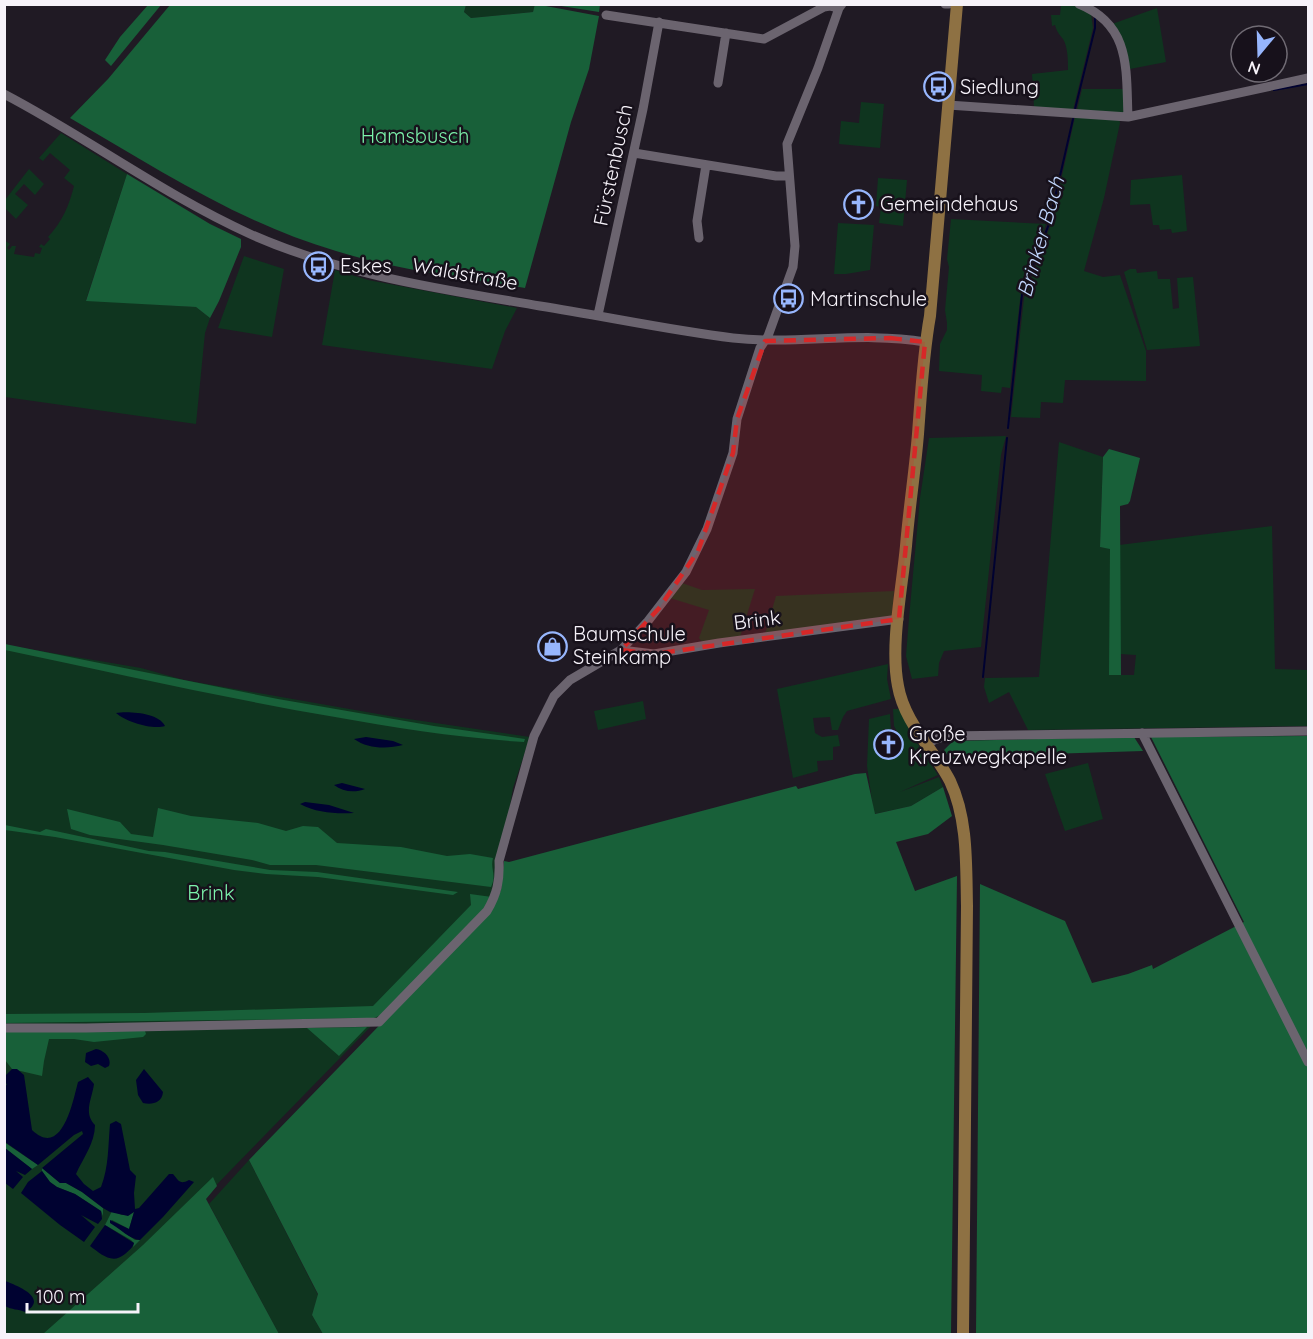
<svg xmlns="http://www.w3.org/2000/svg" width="1313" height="1339" viewBox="0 0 1313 1339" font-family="Quicksand,sans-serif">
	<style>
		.green { fill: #0f351f }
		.forest { fill: #186039 }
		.water { fill: #000231 }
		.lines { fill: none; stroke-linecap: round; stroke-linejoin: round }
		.stream { stroke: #000231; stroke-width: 2 }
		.minor { stroke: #6b646f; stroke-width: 9 }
		.major { stroke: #8e7143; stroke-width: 12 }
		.marked { fill: #d62828; fill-opacity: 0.2; stroke: #d62828; stroke-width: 4.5; stroke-dasharray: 12 8; stroke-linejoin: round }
		.labels { text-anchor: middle; stroke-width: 5; stroke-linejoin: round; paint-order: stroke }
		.poi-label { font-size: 20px; fill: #f6f2f9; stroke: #17111b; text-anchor: start }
		.park-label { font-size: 20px; fill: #7cf2ab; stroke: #17111b }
		.street-label { font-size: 20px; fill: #f6f2f9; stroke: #17111b }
		.water-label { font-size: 21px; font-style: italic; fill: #c0d5fc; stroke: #17111b }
	</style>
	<rect width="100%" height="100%" fill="#201a24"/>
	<path class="green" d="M466,5h69l-2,7 -62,6 -7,-6z
		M1068,5l8,1 15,7 2,15 -20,82 -39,-3 -2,-33 36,-4c0,-9 0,-23 -5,-31 -4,-5 -6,-7 -8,-14l-3,1 -1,-11h9l1,-9z
		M1157,8l9,54 -36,7 -18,-45z
		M1082,89h43l1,24 -49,-3z
		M861,102l23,2 -4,44 -41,-4 2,-23 18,2z
		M1075,117l44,2 1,4 -16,75 -20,73 19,6 17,-2 26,76v30l-81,-1 -2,23 -22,-1 -1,16 -29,-1 13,-119 28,-77z
		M61,133l66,41 -41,126 110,7 14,11 -5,15 -9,91 -191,-27 -1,-157 6,4 -3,4 2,2 3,-4h4l-2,8 20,3 1,-4 5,1 2,-6 -3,-1 2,-3 3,2 6,-7 -2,-2c14,-15 21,-31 26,-51l-10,-8 6,-8 -20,-17 -7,8 -4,-3z
		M29,169l15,15 -9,11 -11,-11 -9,10 13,11 -12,14 -11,-11v-8z
		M1182,175l5,56 -15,2 -1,-4 -11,1 -1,-5h-6l-3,-21 -20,1 1,-25z
		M878,178l29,2 -4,46 -24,-3 2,-16 -5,-1z
		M951,219l95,5 -26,76 -10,88 -8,-1 -1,6 -20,-2 1,-16 -43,-4 1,-27 7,-14v-7l-2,-13 4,-43 -2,-8z
		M838,223l36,2 -4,45 -24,4h-12z
		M244,256l40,13 -12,68 -54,-9z
		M1130,269h6l1,4 20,-2 1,8h12l3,30 6,-1 -2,-30 16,-1 7,69 -53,4 -23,-78z
		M335,270l33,10 149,28 -12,23 -13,38 -170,-24z
		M1006,436l-5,19 -20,192 -37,4 -5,12 -1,13 -26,3 -6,-23 3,-38 11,-120 9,-60z
		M1059,442l44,15 -3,90 10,1v127h24l2,-20 -16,-1 -1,-109 153,-19 3,143 33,1v56l-280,4 -19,-38 -20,11 -5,-16 1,-9 54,-1z
		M682,583l20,7 53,-1 -15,48 -38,5 -3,-4 10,-28 -39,-12z
		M894,591l-2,26 -127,17 11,-38z
		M5,645l136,23 43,12 211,37 135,20 -17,51 -19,112 -423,434h-66z
		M888,664l-1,15 4,20 -44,12 -4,6 -5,13h-6l-2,-13 -17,1 2,15 7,4 16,-2 2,11 -7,1v13l-16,1 1,10 -25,7 -16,-89z
		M643,701l3,18 -48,11 -4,-19z
		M893,709h7l11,25 27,41 -38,17 39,-15 4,10 -32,19 -37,8 -7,-48 2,-47 21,-5 1,16 -7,-1 -2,2 4,7 -6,4v5l6,4h5l4,-4h4l1,-10 -6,-11z
		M1088,763l15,56 -38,12 -20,-57z
		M249,1160l69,135 -6,20 11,19h-44l-70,-130z"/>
	<path class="forest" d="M148,5h13l-50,61 -6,-6 15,-23z
		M466,5l-2,7 7,6 62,-6 2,-8 64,12 -10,53 -18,53 -46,166c-63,-10 -128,-18 -189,-37 -96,-28 -180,-83 -266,-133l38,-39 62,-74z
		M553,5h47l-1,7 -44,-7z
		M127,174l83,50 31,15v8l-22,54 -9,17 -14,-11 -110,-6z
		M1109,449l31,9 -10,43 -2,3 -8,2 1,169h-12l1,-126 -10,-2 3,-90z
		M5,644l273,55 156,27 91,13 -1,3c-64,-4 -127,-14 -189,-25 -111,-19 -221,-44 -330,-67z
		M1308,736v598h-332l4,-450 85,37 27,62 36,-9 24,-9 1,4 91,-47 -93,-185z
		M1134,737l9,14 -163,5 -30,3 -6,-9 9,-9z
		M866,773l9,41 36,-8 32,-19 9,29 -24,18 -32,8 19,49 42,-15 -6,458h-628l-11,-19 6,-21 -69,-134 243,-251 9,-19 3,-29 5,1 287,-76 2,3 57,-15z
		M158,808l33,8 67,7 28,8 17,-5 15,1 19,16 64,4 46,9 23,-2 23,4c-3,12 4,16 -2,29l-175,-22h-46l-18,-5 -89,-15 -73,-10 -19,-6 -4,-20 53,13 11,12 22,3z
		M5,825l35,7 6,-3 103,22 16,1 105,18 47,2 141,20 -5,3 -135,-18 -52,-3 -32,-4 -179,-33 -50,-7z
		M470,894l22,3 -6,11 -105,107 -7,3 -369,5 -1,-9 140,-1 229,-7 98,-101z
		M367,1027l-28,29 -32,-28z
		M4,1031h141l1,3 -3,3 -49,5 -20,-3h-25l-5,22 -2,15 -30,-7 -7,-9z
		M4,1142l34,23 -6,4 -27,-21z
		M42,1168l18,15h6l16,9 21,16v8l-2,-5 -26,-17 -18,-7 -7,-5 -8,-11z
		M213,1177l4,9 -11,13 73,135h-236l100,-89z
		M112,1211l10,4 12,-3 -5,17 -17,-9 -2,2 25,18h5l-7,7 1,-4 -3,-3 -26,-15z"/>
	<path class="water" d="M116,713c13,-2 43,0 49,13 -12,4 -39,-4 -49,-13z
		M366,737l27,4 10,4c-16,4 -35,4 -49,-6z
		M342,783l23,6c-10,4 -22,3 -31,-4z
		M305,802l24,3 25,8c-18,1 -37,0 -54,-9z
		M96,1049c8,1 16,9 13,17l-4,2 -7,-4 -7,2 -6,-4 1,-9z
		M12,1069h5l7,6 8,55c30,29 41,-29 46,-48l10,-5 6,7c-2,15 -11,29 1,41 0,18 -12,33 -19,49l8,10 9,7 8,-4c8,-21 7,-41 9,-63l6,-3 5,3 9,46 6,6 -2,17 1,16 4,-1 30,-34h4c6,7 7,11 16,6l5,2 -31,35 -23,23c-9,0 -21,-12 -30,-17v-3l19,9 5,-17 -6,4 -18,-4 -7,-4 -21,-16 -16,-9h-6l-18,-15 41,-34 -1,-3 -8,4 -36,30 -33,-23 -1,-53 3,-5 -2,-1v-7z
		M144,1069l19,23c-1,11 -11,13 -20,11l-5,-8 -2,-15z
		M5,1148l27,21 -7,6 -9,-4 7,6 -10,12 -8,-6z
		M42,1171l8,11 7,5 18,7 26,17 1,8 -4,5 -17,-9 14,12 -11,15 -24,-17 -39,-32 7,-11z
		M105,1225l29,18c-2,6 -5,7 -9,11 -13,11 -24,0 -35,-8z
		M5,1281c11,4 45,17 20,31 -7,-3 -13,-2 -20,-6z"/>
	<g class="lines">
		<path class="stream" d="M1274,90l34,-6
			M1075,109l20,-81v-12
			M1008,428l14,-134 27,-70 24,-105
			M983,677l24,-239"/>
		<path class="minor" d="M945,4h4
			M1079,4c52,21 47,65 49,113
			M606,15l158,24 60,-32 6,-1 9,2
			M718,83l8,-50
			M4,94c84,44 160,101 246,140 92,41 191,55 290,72 64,10 128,24 193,32 64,7 129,-7 192,4
			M948,105l180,12 180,-39
			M634,153l142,23h12
			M699,238l-2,-17 9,-56
			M598,315l45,-206 16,-87
			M621,650l33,4 65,-11 180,-24
			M1142,733l166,329
			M928,744l6,-4 12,-4 362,-5
			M4,1028h82l293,-6 108,-111c10,-17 13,-30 12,-50l35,-125 20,-40 16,-16 51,-30 27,-29 38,-49 21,-43 26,-76 4,-34 23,-71 8,-12 25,-69 2,-21 -8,-102 31,-76 21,-60 3,-4"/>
		<path class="major" d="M957,4l-27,312c-7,39 -9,78 -12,118 -3,37 -9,75 -12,112 -4,43 -16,99 -8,140 6,36 36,64 52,95 18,38 16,84 17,125l-4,428"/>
	</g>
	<path class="marked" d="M890,338l35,4 -26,277 -245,35 -33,-4 39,-43 38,-56 35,-98 4,-34 28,-78z"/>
	<defs>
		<symbol id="bus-ring" viewBox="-11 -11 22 22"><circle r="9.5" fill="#17111b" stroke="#97b6fd" stroke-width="1.5"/><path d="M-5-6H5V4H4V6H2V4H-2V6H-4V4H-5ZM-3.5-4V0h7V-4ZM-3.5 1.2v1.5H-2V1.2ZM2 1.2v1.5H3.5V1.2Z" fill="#97b6fd"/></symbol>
		<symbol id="church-ring" viewBox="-11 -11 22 22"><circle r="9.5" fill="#17111b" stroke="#97b6fd" stroke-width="1.5"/><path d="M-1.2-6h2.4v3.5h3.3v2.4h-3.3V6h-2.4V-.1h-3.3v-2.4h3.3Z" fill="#97b6fd"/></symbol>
		<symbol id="shop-ring" viewBox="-11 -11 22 22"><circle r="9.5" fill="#17111b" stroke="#97b6fd" stroke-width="1.5"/><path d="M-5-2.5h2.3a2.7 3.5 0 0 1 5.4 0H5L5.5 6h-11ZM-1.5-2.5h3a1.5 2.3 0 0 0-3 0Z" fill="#97b6fd"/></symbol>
	</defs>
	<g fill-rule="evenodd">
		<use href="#bus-ring" x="922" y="70" width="33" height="33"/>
		<use href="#church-ring" x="842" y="188" width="33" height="33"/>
		<use href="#bus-ring" x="302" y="250" width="33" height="33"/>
		<use href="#bus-ring" x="772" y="282" width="33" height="33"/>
		<use href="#shop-ring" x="536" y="630" width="33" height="33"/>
		<use href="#church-ring" x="872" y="728" width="33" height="33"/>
	</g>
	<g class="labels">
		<g class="poi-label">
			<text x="960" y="94">Siedlung</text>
			<text x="880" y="211">Gemeindehaus</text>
			<text x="340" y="273">Eskes</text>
			<text x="810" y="306">Martinschule</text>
			<text x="573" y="641">Baumschule<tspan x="573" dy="23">Steinkamp</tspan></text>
			<text x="909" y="741">Große<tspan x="909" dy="23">Kreuzwegkapelle</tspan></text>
		</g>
		<g class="park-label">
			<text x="415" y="143">Hamsbusch</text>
			<text x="211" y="900">Brink</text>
		</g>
		<g class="street-label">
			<text transform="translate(613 165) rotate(-78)" y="7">Fürstenbusch</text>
			<text transform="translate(465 274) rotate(10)" y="7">Waldstraße</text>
			<text transform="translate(757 620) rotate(-7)" y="7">Brink</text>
		</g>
		<g class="water-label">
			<text transform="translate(1041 237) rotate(-74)" y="7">Brinker Bach</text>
		</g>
	</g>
	<rect width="1313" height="1339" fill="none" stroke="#f6f2f9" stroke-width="12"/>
	<g transform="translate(1259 54) rotate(199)"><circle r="28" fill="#17111b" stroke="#706b74" stroke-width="1.5"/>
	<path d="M0-4.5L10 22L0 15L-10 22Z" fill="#97b6fd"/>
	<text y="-9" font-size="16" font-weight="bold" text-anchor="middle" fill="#f6f2f9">N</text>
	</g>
	<path d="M27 1303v9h111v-9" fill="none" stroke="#f6f2f9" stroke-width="3"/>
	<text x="36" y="1303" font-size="18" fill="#f6f2f9" stroke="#17111b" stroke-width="4.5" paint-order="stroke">100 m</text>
</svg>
